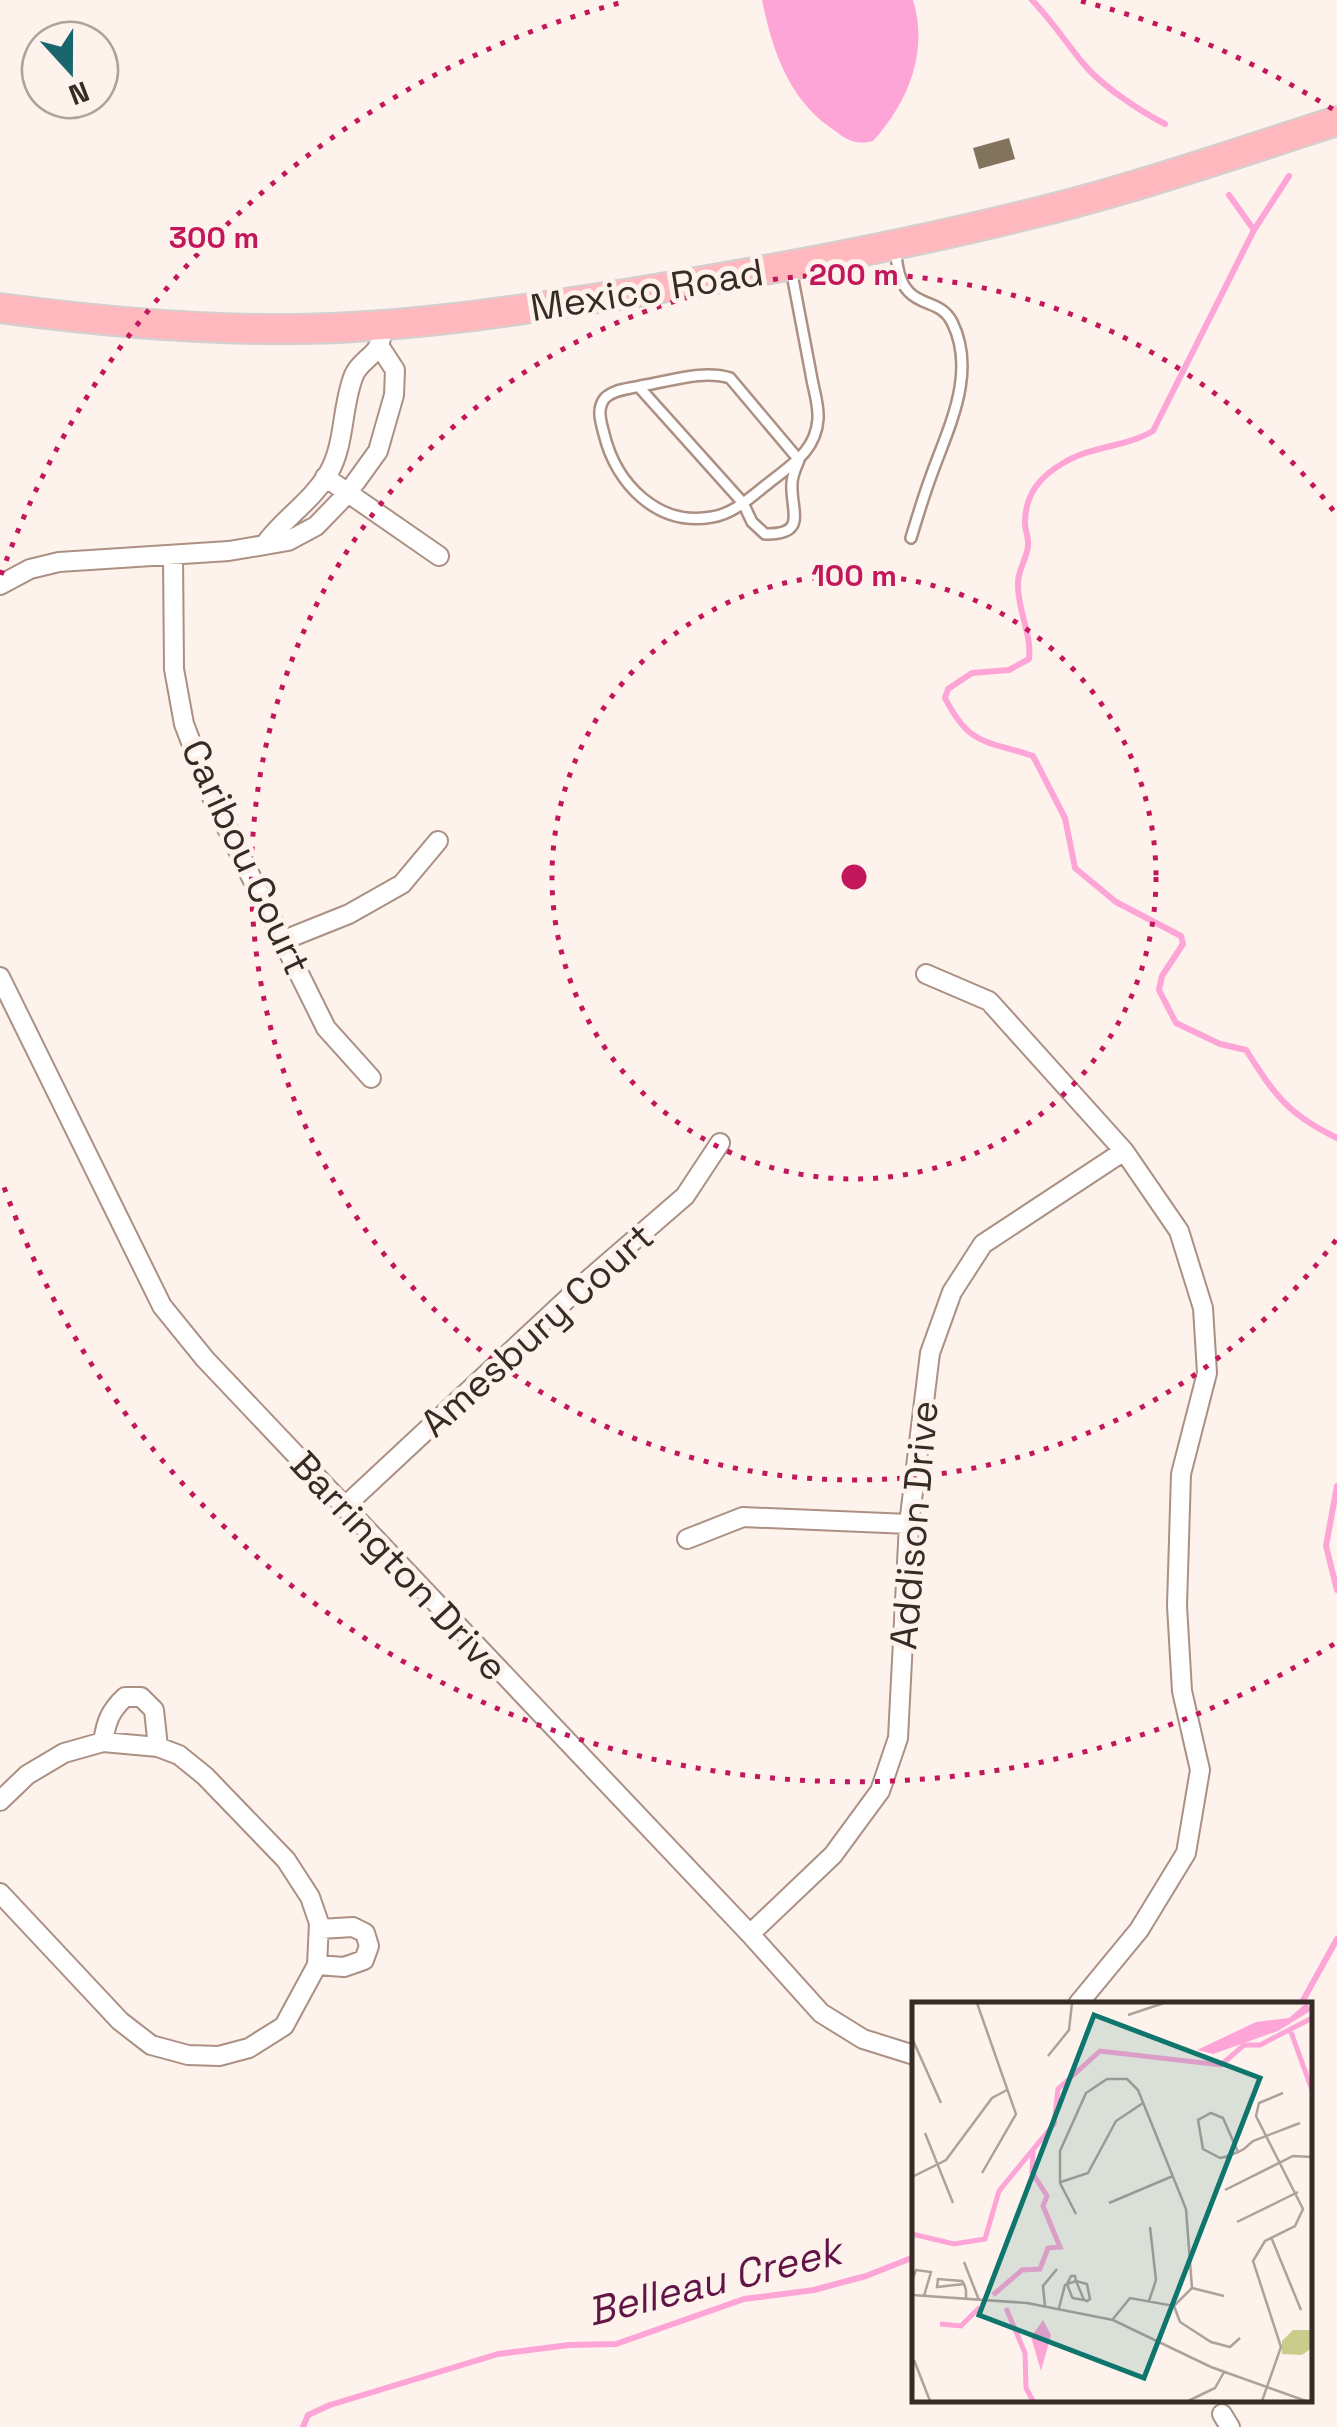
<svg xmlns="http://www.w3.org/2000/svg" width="1337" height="2427" viewBox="0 0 1337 2427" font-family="'Space Grotesk',sans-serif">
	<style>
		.water { fill: #fea5d7 }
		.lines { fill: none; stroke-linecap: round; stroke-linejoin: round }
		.stream { stroke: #fea5d7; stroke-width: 6 }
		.building { fill: #81735c }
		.service-casing { stroke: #ab9083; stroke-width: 14 }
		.minor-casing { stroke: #ab9083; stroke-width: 22 }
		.primary-casing { stroke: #d3d0cf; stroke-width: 32 }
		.service { stroke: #fff; stroke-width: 9 }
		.minor { stroke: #fff; stroke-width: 18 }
		.primary { stroke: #ffb9be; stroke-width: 28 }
		.ring { fill: none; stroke: #c2185b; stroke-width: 5; stroke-dasharray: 5 10 }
		.labels { text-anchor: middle; stroke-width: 10; stroke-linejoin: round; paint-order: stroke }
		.street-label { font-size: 38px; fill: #362b25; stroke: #fef2ec }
		.water-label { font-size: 40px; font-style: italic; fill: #611547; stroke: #fef2ec }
		.inset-river { fill: none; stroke: #fea5d7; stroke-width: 5 }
		.inset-road { fill: none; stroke: #aea29c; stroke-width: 2.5 }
		.view { fill: #0f766e; fill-opacity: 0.15; stroke: #0f766e; stroke-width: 5 }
		.inset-edge { fill: none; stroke: #362b25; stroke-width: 5 }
		.centre { fill: #c2185b; stroke: #fef2ec; stroke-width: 5 }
		.ring-label { font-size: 30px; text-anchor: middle; font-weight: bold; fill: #c2185b; stroke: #fef2ec; stroke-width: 10; stroke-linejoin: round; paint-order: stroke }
	</style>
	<rect width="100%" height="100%" fill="#fef2ec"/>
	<path class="water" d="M762,0h151c16,51 -5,103 -40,141 -19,5 -27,-2 -42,-13 -43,-30 -59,-79 -69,-128z"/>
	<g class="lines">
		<path class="stream" d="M1032,0c19,20 33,41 50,62 18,23 58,49 83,62
			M1289,176l-35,54 -101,201c-27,16 -61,15 -88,31 -25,14 -40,32 -40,61 0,7 4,15 3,23 -1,12 -10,24 -10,37 -1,27 14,50 11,76l-20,11 -37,3 -24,16 -3,9c25,49 41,42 88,58l32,62 10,50 41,34 65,34 2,8 -21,32 -3,14 17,33 44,21 26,6c29,45 41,64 91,88
			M1229,195l25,35
			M1337,1486l-11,60 11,44
			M1301,2004l36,-65
			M303,2427l5,-12 22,-10 168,-51 71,-9 47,-1 128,-45 70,-9 52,-14 48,-19"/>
	</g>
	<path class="building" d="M1009,138l6,21 -36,10 -6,-21z"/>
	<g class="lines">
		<defs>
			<path id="service" d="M895,248c2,15 3,33 14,44 13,14 33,10 43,30 26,52 -5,108 -22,157 -7,19 -13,39 -19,59
				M639,387l104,116 9,19 13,12c44,1 25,-24 27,-51 0,-7 4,-16 7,-23l-69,-82c-27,-9 -62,4 -90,8 -11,3 -26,3 -35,12 -9,11 -4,24 -1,36 12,50 54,93 108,83 22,-3 41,-22 58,-35 23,-18 46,-32 48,-63 1,-15 -5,-31 -7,-45 -7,-35 -13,-70 -20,-105"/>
			<path id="minor" d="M325,477l114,79
				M265,544c19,-26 46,-42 63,-70 18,-31 13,-67 26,-99 6,-15 25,-20 27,-37
				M173,556l1,113 10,55 30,78 112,226 45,50
				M0,585l30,-16 29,-7 170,-11 59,-10 28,-15 31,-32 31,-43 16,-56 1,-25 -15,-23
				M284,940l65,-26 53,-30 36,-43
				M926,974l63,27 135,150 55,80 24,77 4,65 -26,101 -4,132 5,85 18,79 -14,83 -47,77 -61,74
				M0,977l162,329 43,53 545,575 71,79 42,26 51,16
				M343,1508l238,-222 104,-90 35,-53
				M687,1539l56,-22 166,7
				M103,1742c3,-20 7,-31 22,-45h16l13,13 4,37
				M0,1801l27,-26 37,-22 39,-11 55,5 21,8 26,21 81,84 24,37 9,26 -2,42 -33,61 -35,22 -30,8 -31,-1 -37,-10 -31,-24 -120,-128
				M750,1934l83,-79 47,-64 18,-53 11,-214 21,-171 22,-61 31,-48 141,-93
				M317,1965l27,2 20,-7 5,-14 -4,-13 -12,-6 -33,2
				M1222,2414l8,13"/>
			<path id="primary" d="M0,308c97,13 196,22 294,21 111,-1 221,-18 331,-35 134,-22 268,-46 401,-79 105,-25 208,-61 311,-94"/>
		</defs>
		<use href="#service" class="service-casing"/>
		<use href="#minor" class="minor-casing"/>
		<use href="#primary" class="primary-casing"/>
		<use href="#service" class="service"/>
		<use href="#minor" class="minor"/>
		<use href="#primary" class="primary"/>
	</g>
	<g class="ring">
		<circle cx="854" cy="877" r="302"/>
		<path d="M1336 1240A603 603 0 1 1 1336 514"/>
		<path d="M1334 1644A905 905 0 0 1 1 1179M1 575A905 905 0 0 1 627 1M1081 1A905 905 0 0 1 1334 110"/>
	</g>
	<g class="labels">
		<g class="street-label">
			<text transform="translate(647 290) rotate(-9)" y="13">Mexico Road</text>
			<text transform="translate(246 857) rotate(65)" y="13">Caribou Court</text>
			<text transform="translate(537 1330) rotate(-42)" y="13">Amesbury Court</text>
			<text transform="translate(914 1525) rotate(-85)" y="13">Addison Drive</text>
			<text transform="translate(399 1566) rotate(47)" y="13">Barrington Drive</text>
		</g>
		<g class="water-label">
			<text transform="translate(714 2281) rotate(-14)" y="14">Belleau Creek</text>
		</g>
	</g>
	<g transform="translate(912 2002)">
		<rect width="400" height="400" fill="#fef2ec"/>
		<path d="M381,328h19v18l-10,7 -20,-1v-13z" fill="#c8cd8b"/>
		<path d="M394,1l6,7 -34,21 -65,23 -16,-4 59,-28 33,-4zM131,318l8,15 -10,36 -10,-34z" fill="#fea5d7"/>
		<path class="inset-river" d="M379,30l21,58M0,232l42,10 31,-5 14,-48 55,-67 4,-35 42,-38 121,14 23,-20h16l52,-27M81,293l29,-25 18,-1 8,-21 12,-1 -17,-41 4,-10 -15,-24 1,-21M94,306l19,45 1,35 7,13M28,322l21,2 19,-19"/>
		<path class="inset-road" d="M65,1l39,111 -34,59M216,13l36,-12M0,36l29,65M136,54l21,-26 3,-27M13,131l28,70M326,150l-15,-34 -12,-5 -13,7 5,29 17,9 5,-1 13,-5 6,-3 9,-8 47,-18M0,175l34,-17 46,-62 15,-8M149,180l27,-9 28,-52 27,-18M313,188l68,-34 19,1M197,201l64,-27M164,212l-16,-31v-32l26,-58 21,-14h20l11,11 48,119 6,79 -18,18 -44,-8 -17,21M325,220l61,-30M359,235l30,73M52,260l15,38M0,279l4,-11 15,2 -7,24M52,282l-27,3 1,-8 24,2 2,3 2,6v9M280,286l32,8M0,293l115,8 86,17 98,47 95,34M237,299l7,-21 -6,-53M133,304l-2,-20 14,-17M262,304l6,16 31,20 19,5 10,-9M147,306l6,-23 2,-1 9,-3 11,3 3,15 -3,2 -3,-1 -11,-2 -1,-1 -5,-13 4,-8h4l1,5 8,19M2,358l16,41M276,399l27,-13 9,-16M350,399l19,-54 -28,-86 12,-20 30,-15 8,-17 -47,-93 3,-13 24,-10"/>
		<path class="view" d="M182,13l166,63 -116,300 -165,-63z"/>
		<rect width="400" height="400" class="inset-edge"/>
	</g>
	<circle cx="854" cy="877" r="15" class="centre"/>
	<g class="ring-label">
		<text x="214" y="248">300 m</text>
		<text x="854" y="285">200 m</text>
		<text x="854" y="586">100 m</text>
	</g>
	<g transform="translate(70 70) rotate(159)"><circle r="48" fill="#fef2ec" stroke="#aea29c" stroke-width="2.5"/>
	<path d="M0-8L18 38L0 25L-18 38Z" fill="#19666f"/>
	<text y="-15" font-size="28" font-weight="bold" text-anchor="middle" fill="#362b25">N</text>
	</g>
</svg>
